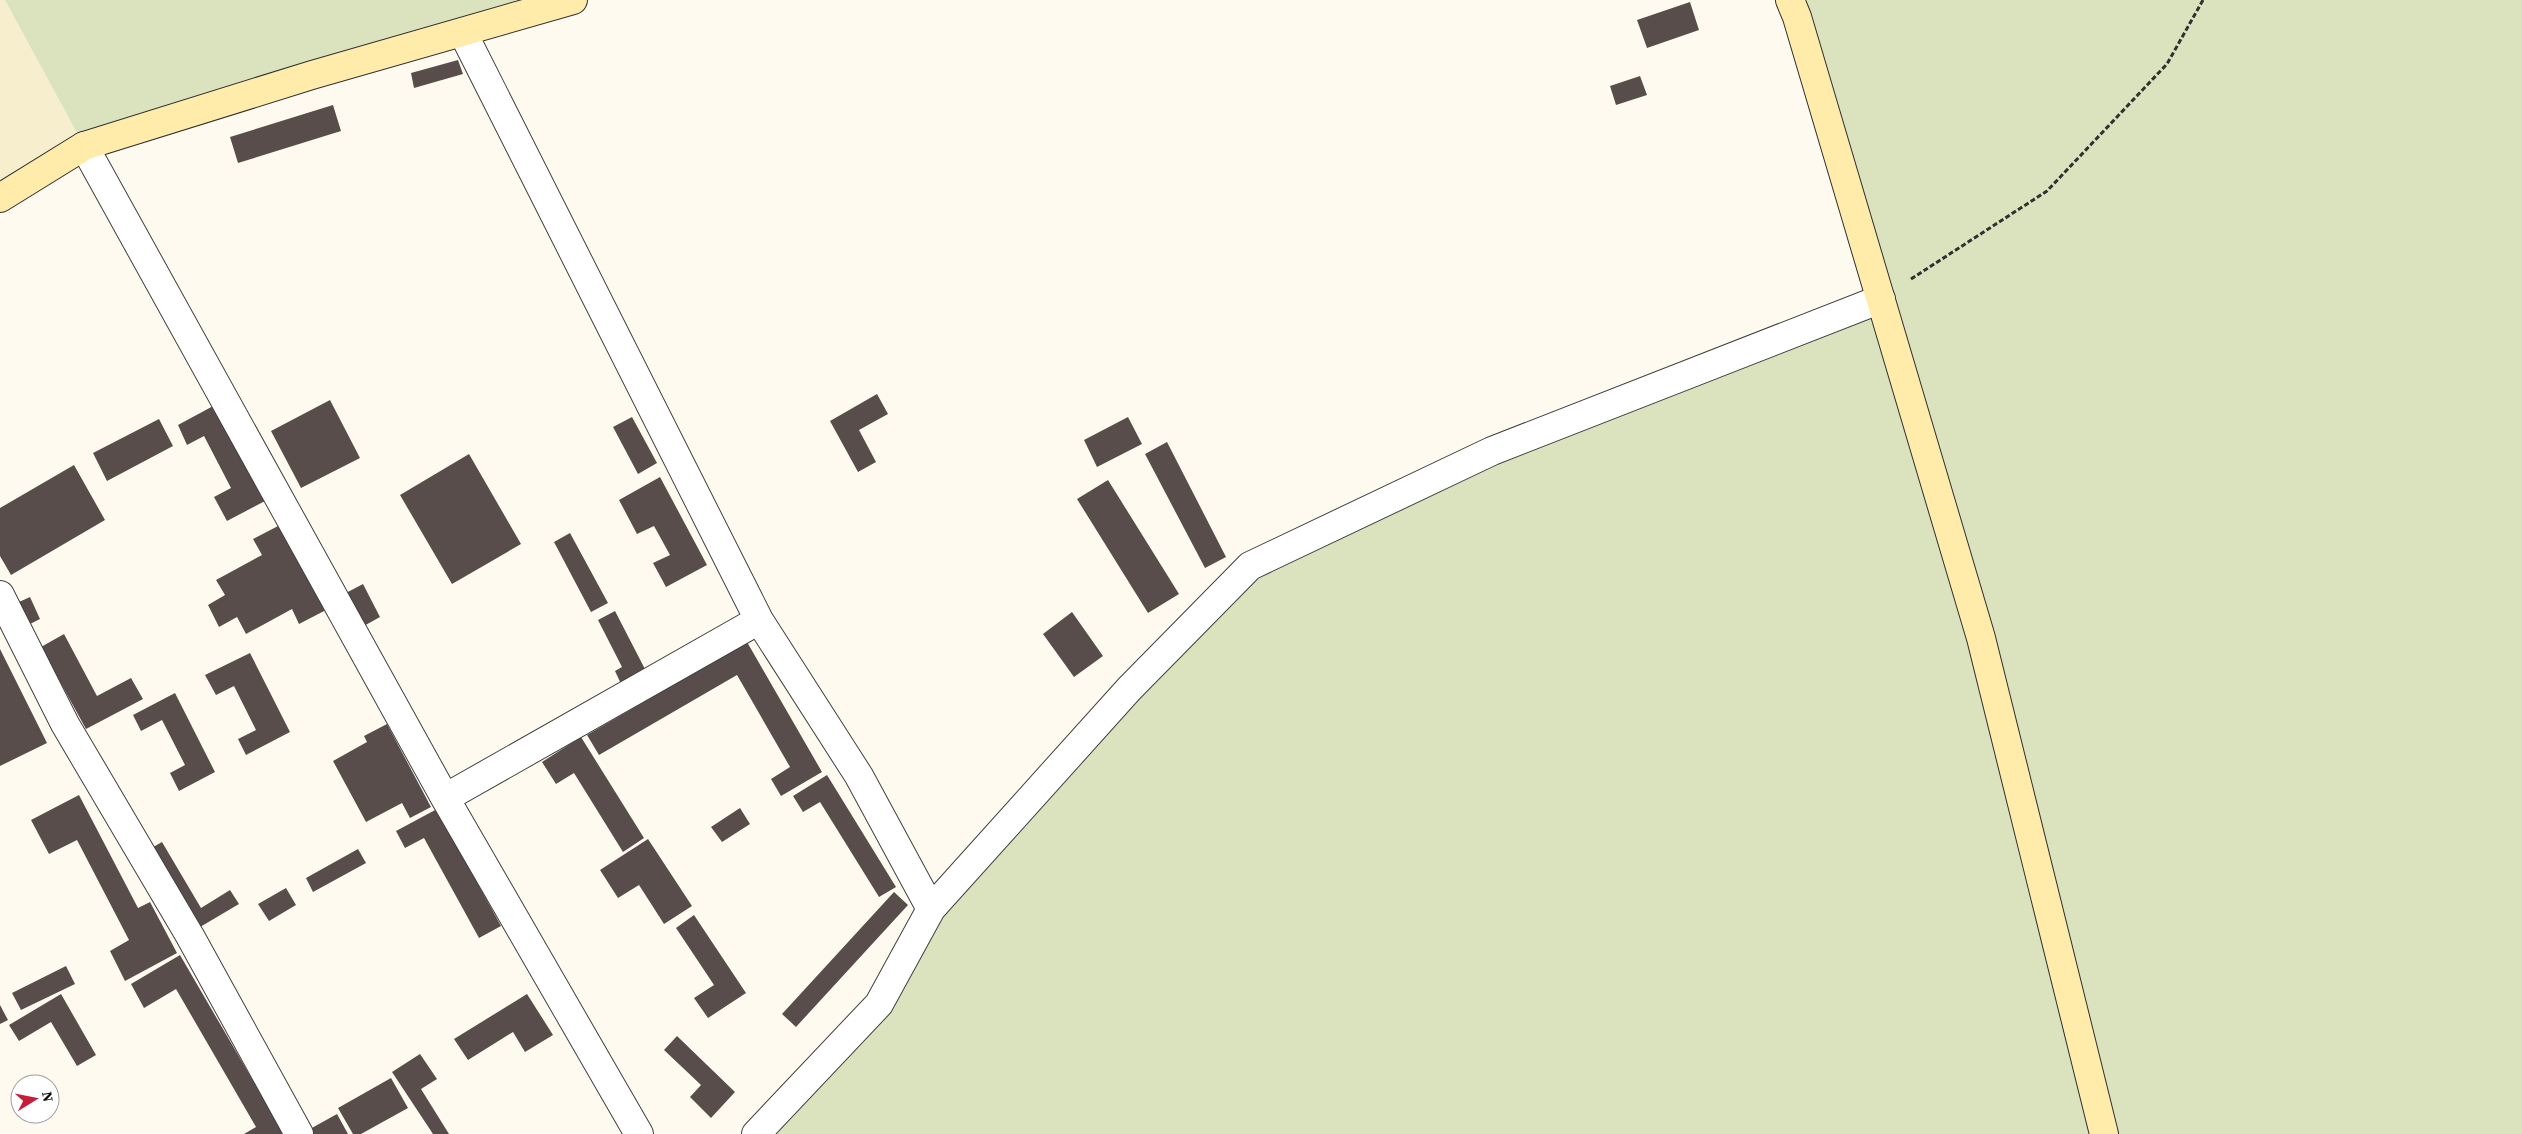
<svg xmlns="http://www.w3.org/2000/svg" width="2522" height="1134" viewBox="0 0 2522 1134" font-family="'Source Serif 4',serif">
	<style>
		.farmland { fill: #f7eecd }
		.cemetery { fill: #dbe3be }
		.building { fill: #584d4a }
		.lines { fill: none; stroke-linecap: round; stroke-linejoin: round }
		.street-casing { stroke: #414141; stroke-width: 30 }
		.secondary-casing { stroke: #303030; stroke-width: 30 }
		.path { stroke: #303030; stroke-width: 3; stroke-dasharray: 5 2.5; stroke-linecap: butt }
		.street { stroke: #fff; stroke-width: 28 }
		.secondary { stroke: #ffebaa; stroke-width: 28 }
	</style>
	<rect width="100%" height="100%" fill="#fffaef"/>
	<path class="farmland" d="M0,0h5l79,146 -84,52z"/>
	<path class="cemetery" d="M5,0h568l-489,146z
		M1790,0h732v1134h-1766l123,-130 52,-95 319,-343 630,-267z"/>
	<path class="building" d="M1690,2l9,28 -52,18 -10,-28z
		M458,60l5,14 -49,14 -3,-15z
		M1640,76l7,19 -31,10 -6,-19z
		M333,105l8,26 -103,32 -8,-26z
		M877,394l11,20 -29,16 17,32 -18,10 -28,-51z
		M330,400l30,58 -59,30 -30,-57z
		M215,405l50,96 -38,20 -13,-24 17,-9 -27,-52 -17,9 -9,-20z
		M632,417l25,46 -19,11 -25,-47z
		M1128,417l14,27 -45,23 -13,-27z
		M159,419l14,27 -66,35 -14,-28z
		M1167,442l59,115 -21,11 -60,-114z
		M469,454l52,90 -69,40 -52,-89z
		M74,465l31,55 -94,55 -11,-19v-48z
		M660,477l47,88 -41,22 -13,-24 17,-8 -16,-29 -17,8 -18,-34z
		M1108,480l71,114 -31,19 -71,-114z
		M280,525l46,85 -27,14 -7,-15 -46,25 -9,-17 -18,10 -11,-22 17,-10 -9,-15 46,-25 -9,-16z
		M570,533l38,70 -17,9 -37,-70z
		M363,584l17,33 -18,10 -18,-33z
		M30,597l10,22 -10,5 -11,-22z
		M615,611l32,62 -25,13 -7,-15 7,-4 -24,-47z
		M1072,612l31,44 -29,21 -31,-43z
		M64,634l33,62 34,-18 12,21 -57,30 -45,-82z
		M747,642l75,130 -41,24 -10,-17 19,-12 -53,-92 -138,80 -12,-20z
		M0,649l47,94 -47,23z
		M250,653l40,79 -44,23 -8,-16 18,-9 -22,-44 -18,9 -11,-20z
		M175,693l40,79 -36,19 -9,-18 15,-8 -23,-45 -21,11 -8,-16z
		M387,724l44,83 -21,11 -8,-15 -36,19 -33,-61 34,-19 -3,-6z
		M581,737l63,101 -21,14 -49,-79 -18,11 -14,-22z
		M827,775l69,112 -17,10 -59,-95 -17,10 -10,-16z
		M79,795l59,113 12,-6 27,51 -52,28 -15,-30 19,-11 -52,-100 -28,14 -18,-34z
		M740,808l10,16 -28,18 -11,-15z
		M437,809l64,117 -22,12 -55,-100 -19,10 -9,-17z
		M648,839l44,67 -28,18 -25,-39 -21,13 -18,-28z
		M162,842l39,66 29,-18 9,14 -44,26 -47,-80z
		M358,849l8,14 -53,29 -7,-14z
		M286,888l10,17 -27,16 -11,-17z
		M894,892l14,13 -112,122 -14,-13z
		M694,915l52,78 -38,25 -14,-20 20,-13 -38,-57z
		M180,955l104,179h-40l12,-7 -80,-138 -32,19 -13,-24z
		M66,966l9,18 -54,26 -9,-17z
		M61,994l35,61 -19,11 -26,-44 -32,19 -10,-16z
		M527,994l26,41 -28,17 -12,-20 -45,28 -14,-21z
		M0,1005l8,15 -8,4z
		M677,1036l58,56 -24,26 -21,-21 11,-12 -37,-35z
		M420,1054l17,25 -16,10 28,45h-16l-41,-62z
		M391,1078l17,30 -47,26h-8l-15,-26z
		M337,1114l11,20h-47z"/>
	<g class="lines">
		<defs>
			<path id="street" d="M463,33l296,587 100,156 72,133
				M84,146l361,652 194,336
				M0,595l65,129 125,212 109,198
				M445,798l314,-178
				M756,1134l123,-130 52,-95 198,-220 121,-123 242,-115 389,-152"/>
			<path id="secondary" d="M1790,0l7,17 184,621 123,496
				M0,198l84,-52 228,-71 261,-75"/>
		</defs>
		<use href="#street" class="street-casing"/>
		<use href="#secondary" class="secondary-casing"/>
		<path class="path" d="M1911,279l136,-88 120,-127 36,-64"/>
		<use href="#street" class="street"/>
		<use href="#secondary" class="secondary"/>
	</g>
	<g transform="translate(35 1099) rotate(80)"><circle r="24" fill="#ffffff" stroke="#9f9f9f"/>
	<path d="M0-4L9 19L0 12L-9 19Z" fill="#c71d3a"/>
	<text y="-8" font-size="14" font-weight="bold" text-anchor="middle" fill="#0e0e0e">N</text>
	</g>
</svg>
